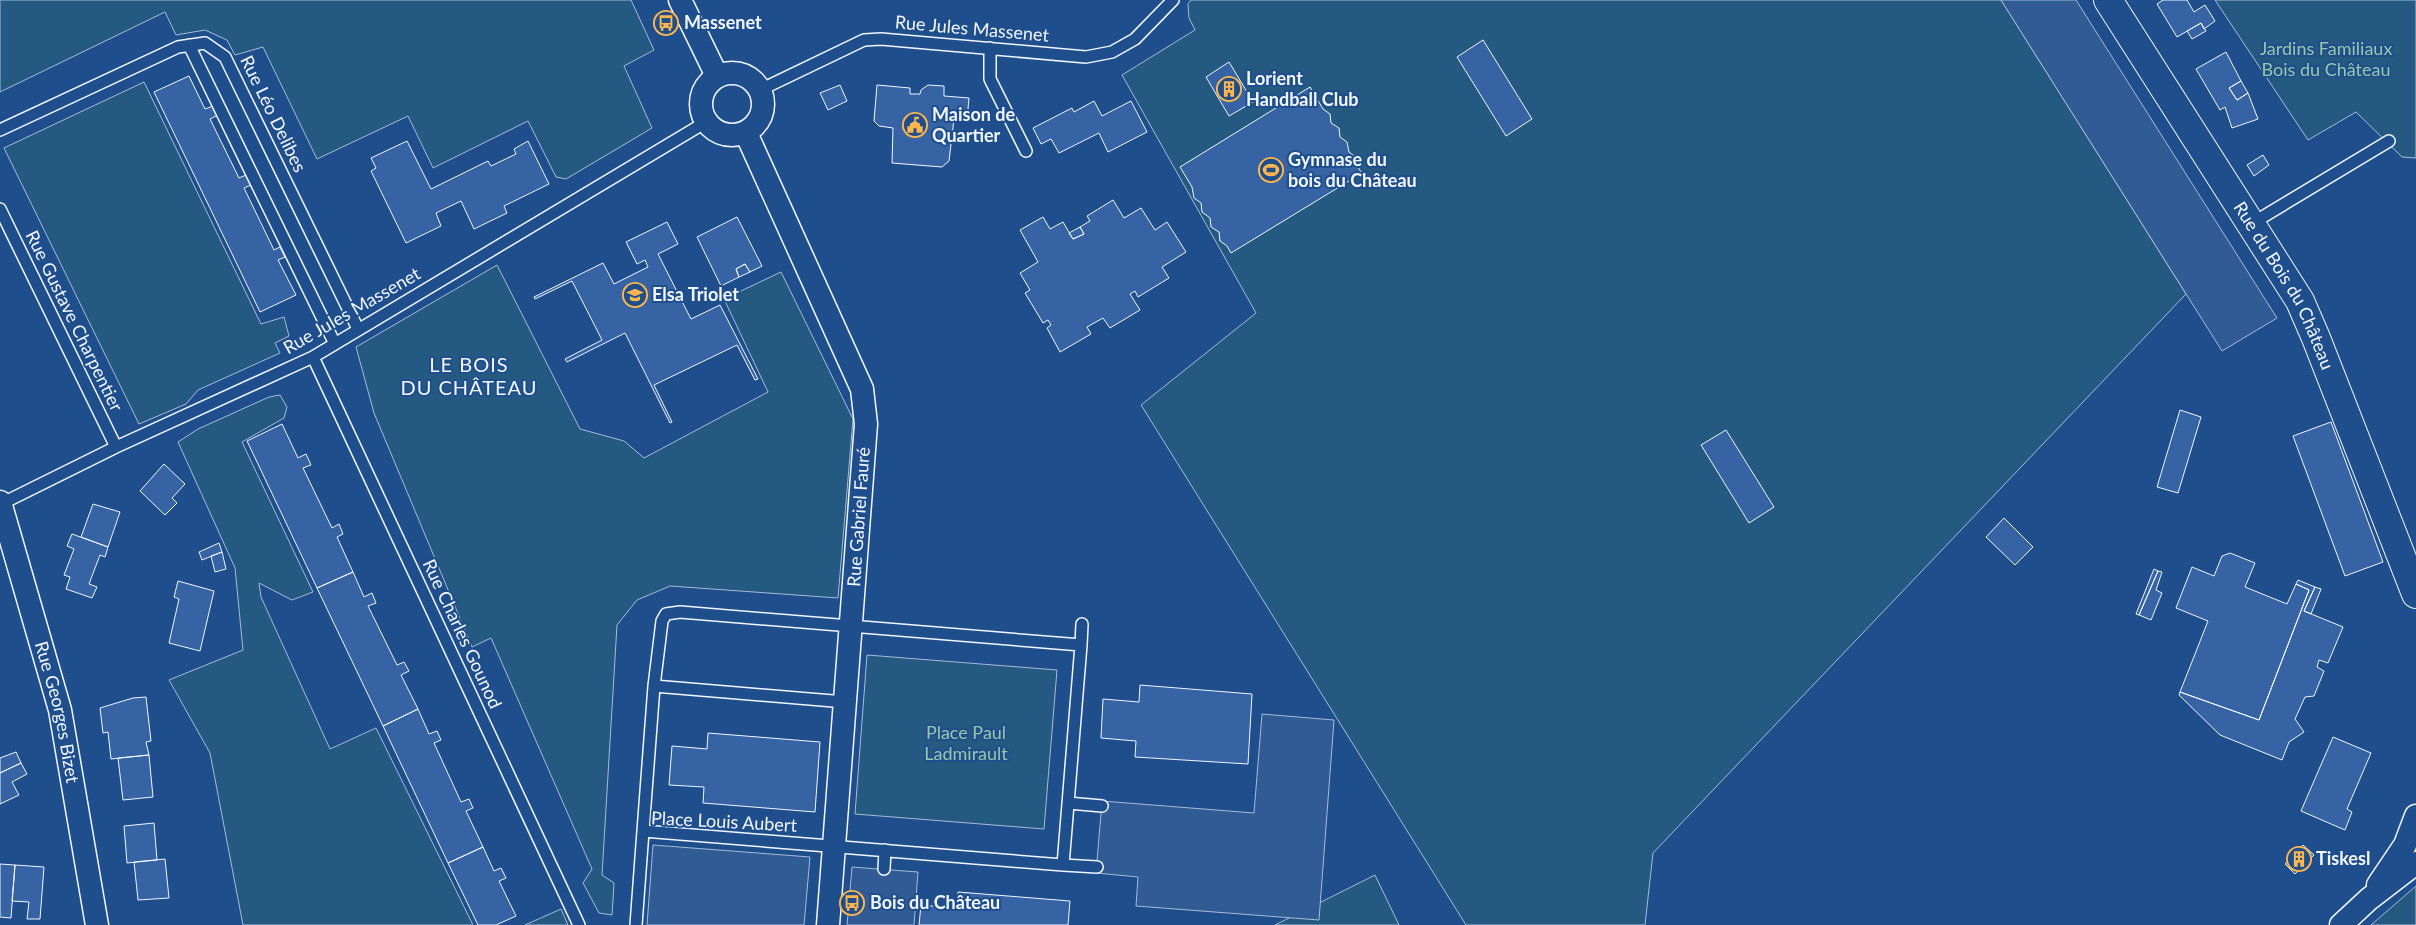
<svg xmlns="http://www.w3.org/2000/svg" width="2416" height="925" viewBox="0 0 2416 925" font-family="Lato,sans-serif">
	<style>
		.green { fill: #245a82; stroke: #a8bbd7 }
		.parking { fill: #305b95; stroke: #a8bbd7 }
		.building { fill: #3563a3; stroke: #f2f6ff }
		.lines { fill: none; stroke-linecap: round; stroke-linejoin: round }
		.lane-casing { stroke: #f2f6ff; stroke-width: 14 }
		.street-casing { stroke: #f2f6ff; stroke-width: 25 }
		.secondary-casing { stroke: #f2f6ff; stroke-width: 30 }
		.lane { stroke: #1f4e8c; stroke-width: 11 }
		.street { stroke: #1f4e8c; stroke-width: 22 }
		.secondary { stroke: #1f4e8c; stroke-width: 28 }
		.labels { text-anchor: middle; stroke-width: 4; stroke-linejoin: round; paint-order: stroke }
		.poi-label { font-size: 18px; font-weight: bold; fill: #f2f6ff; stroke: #1f4e8c; text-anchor: start }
		.street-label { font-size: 18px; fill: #f2f6ff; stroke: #1f4e8c }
		.park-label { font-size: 18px; fill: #97c8a6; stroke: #1f4e8c }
		.quarter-label { font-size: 20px; letter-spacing: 1px; fill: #f2f6ff; stroke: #1f4e8c }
	</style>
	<rect width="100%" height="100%" fill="#1f4e8c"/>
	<path class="green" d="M0,0h631l23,50 -30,16 28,62 -86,51 -10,-2 -28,-56 -95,47 -25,-52 -91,43 -54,-112 -28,8 -8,-15 -22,-10 -29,5 -11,-23 -165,80z
		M1191,0h810l185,294 -533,559 -8,72h-179l-325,-520 115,-92 -134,-238 73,-45 -6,-12 -1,-14z
		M2215,0h201v158l-14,-1 -46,-45 -48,28z
		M144,82l117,242 23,-7 5,19 -14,7 5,10 -82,37 -12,14 -47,20 -135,-276z
		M497,265l83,164 44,12 20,17 124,-66 -44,-93 57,-27 72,147 -15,179 -168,-12 -33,14 -20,25 -15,250 12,8 -2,32 -13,-2 -16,-30 9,-14 -101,-231 -19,9 -98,-234 -18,-66z
		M280,395l7,12 -3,11 -42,24 71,150 -21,8 -33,-17 2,14 69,152 46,-21 97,197h-230l-33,-172 -41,-73 74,-30 -8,-82 -57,-126 20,-13 71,-32z
		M867,655l190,15 -13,159 -189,-15z
		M1375,875l24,50h-124z
		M2416,886v39h-45z
		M561,909l7,16h-43z"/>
	<path class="parking" d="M2001,0h75l201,318 -55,33z
		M1262,714l72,6 -15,200 -183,-14 2,-29 -42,-4 6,-72 152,12z
		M653,845l157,12 -6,68h-157z
		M852,867l66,5 -4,53h-67z"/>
	<path class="building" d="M2163,0h24l7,12 11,-7 10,16 -11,8 -3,-6 -24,14 -20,-33z
		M2201,23l5,8 -14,8 -5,-8z
		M1483,40l49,79 -26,17 -49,-79z
		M2226,52l15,29 -12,7 8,12 11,-7 10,26 -26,9 -7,-21 -5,3 -24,-41z
		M1229,62l24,40 -24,14 -23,-39z
		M189,76l16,33 8,-3 5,9 -8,4 29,59 7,-3 5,10 -7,3 30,62 6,-3 5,10 -7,3 18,35 -36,17 -106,-220z
		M2241,81l7,12 -11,7 -8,-12z
		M840,85l7,16 -19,9 -8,-17z
		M877,85l33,3v6h10l1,-4 7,-5 16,1v10l25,2 -2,22 -13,-1 -5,42 -7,6 -50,-4 1,-35 -14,-2 -5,-5z
		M1310,87l13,22 7,5 1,9 8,5 1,9 7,5 2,10 8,6v8l5,7 -131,80 -4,-7 -7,-5 -1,-9 -8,-5 -1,-9 -8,-6 -1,-9 -7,-5 -2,-11 -12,-20z
		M1094,101l8,15 29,-15 16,31 -39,20 -9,-19 -40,20 -8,-14 -10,5 -8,-16 39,-20 2,4z
		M407,141l24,48 57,-28 3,5 25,-12 -2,-5 14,-8 21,43 -45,22 3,7 -33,16 -13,-28 -25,12 5,13 -35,17 -35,-72 5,-3 -5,-10z
		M2263,155l6,10 -15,11 -7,-11z
		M1113,200l11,18 17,-10 14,22 12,-8 19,30 -24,15 7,11 -31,19 -3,-6 -5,3 10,16 -30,18 -7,-10 -16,9 4,7 -31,18 -13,-24 4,-3 -3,-5 -5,3 -18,-30 5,-3 -10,-17 18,-11 -18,-32 23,-13 7,12 13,-7 10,17 11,-5 -4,-7 10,-6 -3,-5z
		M737,217l25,49 -12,6 -5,-8 -9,5 3,8 -18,9 -24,-49z
		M667,222l11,22 -20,10 33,65 29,-14 38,74 -3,1 -18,-35 -83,40 18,37 -2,1 -45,-90 -58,29 -2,-3 37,-19 -30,-59 -37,18 -1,-2 69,-34 11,21 34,-17 -3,-7 -8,4 -11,-22z
		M1080,227l4,7 -11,5 -4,-6z
		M745,264l5,8 -11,5 -3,-8z
		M2180,410l21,7 -23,76 -21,-6z
		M2331,422l52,140 -38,14 -52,-140z
		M282,424l16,34 8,-4 5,11 -8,3 29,60 7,-4 4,10 -6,3 16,35 -36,16 -70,-147z
		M1726,430l48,77 -25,16 -48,-78z
		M164,464l21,20 -13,14 5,5 -12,12 -25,-24z
		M93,504l27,8 -12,35 -27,-10z
		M2004,518l29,29 -18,18 -29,-28z
		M72,534l36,13 -3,10 -5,-2 -11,29 8,3 -5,11 -26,-9 4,-12 -6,-2 10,-26 -7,-3z
		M219,543l3,9 -20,8 -3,-8z
		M222,552l4,17 -11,3 -4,-16z
		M2230,553l25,10 -10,24 42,17 9,-20 13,6 -50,130 -79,-28 28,-71 -32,-13 16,-41 22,9 8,-20z
		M2154,569l4,2 -19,44 -3,-1z
		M2158,571l4,1 -6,18 6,3 -11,27 -12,-5z
		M353,572l11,25 8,-4 4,10 -8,3 29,59 7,-3 5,9 -8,4 17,34 -35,17 -66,-138z
		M2298,580l17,7 -11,24 39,16 -15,36 -9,-3 -2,7 7,4 -10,25 -9,1 -10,22 9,13 -15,10 -7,18 -62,-25 -41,-40 1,-3 79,28 50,-130 -13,-6z
		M178,581l36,10 -14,60 -31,-8 10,-44 -5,-2z
		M2315,587l6,2 -10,25 -7,-3z
		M1140,685l112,9 -4,70 -113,-7 1,-16 -35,-3 2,-39 36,3z
		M146,697l5,44 -5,1 3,13 -38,4 -3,-27 -5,1 -3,-25 33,-10z
		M418,709l11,25 8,-3 4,9 -7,3 27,59 8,-3 4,9 -7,3 17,36 -35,16 -65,-137z
		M708,733l112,9 -5,70 -112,-9 1,-16 -35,-2 3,-39 35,3z
		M2333,737l38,16 -24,56 5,3 -7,18 -44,-19z
		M16,752l5,11 -21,10v-15z
		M149,755l4,42 -30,3 -5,-42z
		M21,763l6,11 -15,8 7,13 -19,9v-31z
		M154,823l3,37 -30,3 -3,-37z
		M2303,845l11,10 -19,19 -10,-10z
		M483,847l11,24 7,-3 5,10 -7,3 17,35 -20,9h-18l-30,-62z
		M165,859l4,39 -31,2 -4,-38z
		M0,864l15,1 -4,53 -11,-1z
		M15,865l29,2 -4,52h-13l2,-17 -17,-1z
		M958,892l112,9 -2,24h-149l2,-20 35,3z"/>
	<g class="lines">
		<defs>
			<path id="lane" d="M189,45l146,299
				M990,48v31l36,72
				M760,90l104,-50 17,-1 205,18 26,-5 23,-13 38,-39
				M0,130l178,-83 27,-4 20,14 133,272
				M0,209l116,238
				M2251,224l138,-83
				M313,357l266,568
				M1,504l115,-57 197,-90 393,-235
				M1081,645l1,-21
				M1068,803l34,3
				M643,831l11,-145
				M1063,865l34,2
				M884,869l1,-19
				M636,925l7,-94 420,34 18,-220 -401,-33 -14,2 -4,7 -8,65 191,16"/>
			<g id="street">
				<path d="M680,0l37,76"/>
				<circle cx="732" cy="104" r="31"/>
				<path d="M746,133l116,256 4,35 -38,501"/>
				<path id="s1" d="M0,502l60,208 37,215"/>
				<path d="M2378,885l27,-40 11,-29"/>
				<path d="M2341,925l28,-26 47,-36"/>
			</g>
			<g id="secondary">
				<path id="s2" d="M2108,0l192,301 16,37 100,256"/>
			</g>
		</defs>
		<use href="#lane" class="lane-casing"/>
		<use href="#street" class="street-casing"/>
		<use href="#secondary" class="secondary-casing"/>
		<use href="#lane" class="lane"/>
		<use href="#street" class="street"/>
		<use href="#secondary" class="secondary"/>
	</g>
	<defs>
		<symbol id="bus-ring" viewBox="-11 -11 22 22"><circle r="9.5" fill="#1f4e8c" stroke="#ffb74d" stroke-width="1.5"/><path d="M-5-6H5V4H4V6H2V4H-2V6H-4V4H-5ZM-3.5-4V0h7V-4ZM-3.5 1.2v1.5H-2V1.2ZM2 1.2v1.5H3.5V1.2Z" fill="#ffb74d"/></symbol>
		<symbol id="building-ring" viewBox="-11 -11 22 22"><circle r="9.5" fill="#1f4e8c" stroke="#ffb74d" stroke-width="1.5"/><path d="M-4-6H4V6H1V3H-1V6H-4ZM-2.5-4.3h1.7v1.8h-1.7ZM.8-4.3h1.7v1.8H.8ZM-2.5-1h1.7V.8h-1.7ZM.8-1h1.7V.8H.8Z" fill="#ffb74d"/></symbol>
		<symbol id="civic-ring" viewBox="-11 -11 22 22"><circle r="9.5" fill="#1f4e8c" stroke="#ffb74d" stroke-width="1.5"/><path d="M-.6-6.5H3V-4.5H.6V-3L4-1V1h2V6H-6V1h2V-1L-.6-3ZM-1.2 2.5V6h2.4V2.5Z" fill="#ffb74d"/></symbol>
		<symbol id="stadium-ring" viewBox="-11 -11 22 22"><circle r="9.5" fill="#1f4e8c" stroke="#ffb74d" stroke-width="1.5"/><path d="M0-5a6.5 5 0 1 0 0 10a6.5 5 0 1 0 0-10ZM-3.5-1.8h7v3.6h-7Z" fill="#ffb74d"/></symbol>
		<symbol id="school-ring" viewBox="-11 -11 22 22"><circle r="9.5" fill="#1f4e8c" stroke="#ffb74d" stroke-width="1.5"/><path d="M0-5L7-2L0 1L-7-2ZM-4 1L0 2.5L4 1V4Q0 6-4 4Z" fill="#ffb74d"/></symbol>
	</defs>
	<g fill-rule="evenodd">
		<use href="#bus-ring" x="652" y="9" width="28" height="28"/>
		<use href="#building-ring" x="1215" y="75" width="28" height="28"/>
		<use href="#civic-ring" x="901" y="111" width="28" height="28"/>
		<use href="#stadium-ring" x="1257" y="156" width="28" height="28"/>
		<use href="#school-ring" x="621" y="281" width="28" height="28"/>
		<use href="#building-ring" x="2285" y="845" width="28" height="28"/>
		<use href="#bus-ring" x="838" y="889" width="28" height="28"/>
	</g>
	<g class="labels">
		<g class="poi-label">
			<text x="684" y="29">Massenet</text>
			<text x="1246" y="85">Lorient<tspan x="1246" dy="21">Handball Club</tspan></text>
			<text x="932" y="121">Maison de<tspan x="932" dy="21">Quartier</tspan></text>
			<text x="1288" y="166">Gymnase du<tspan x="1288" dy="21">bois du Château</tspan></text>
			<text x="652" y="301">Elsa Triolet</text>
			<text x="2316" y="865">Tiskesl</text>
			<text x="870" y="909">Bois du Château</text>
		</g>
		<g class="street-label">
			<text transform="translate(972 29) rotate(5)" y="6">Rue Jules Massenet</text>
			<text transform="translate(273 114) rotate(64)" y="6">Rue Léo Delibes</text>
			<text dy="6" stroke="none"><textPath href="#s2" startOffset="336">Rue du Bois du Château</textPath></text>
			<text transform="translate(352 311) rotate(-30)" y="6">Rue Jules Massenet</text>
			<text transform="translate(74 321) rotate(64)" y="6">Rue Gustave Charpentier</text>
			<text transform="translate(859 517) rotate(-86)" y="6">Rue Gabriel Fauré</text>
			<text transform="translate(462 634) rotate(65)" y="6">Rue Charles Gounod</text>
			<text dy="6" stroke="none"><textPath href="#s1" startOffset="218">Rue Georges Bizet</textPath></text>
			<text transform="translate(724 822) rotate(3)" y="6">Place Louis Aubert</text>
		</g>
		<g class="park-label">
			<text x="2326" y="55">Jardins Familiaux<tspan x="2326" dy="21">Bois du Château</tspan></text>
			<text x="966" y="739">Place Paul<tspan x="966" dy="21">Ladmirault</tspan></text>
		</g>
		<g class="quarter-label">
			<text x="469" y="372">LE BOIS<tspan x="469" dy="23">DU CHÂTEAU</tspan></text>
		</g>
	</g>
</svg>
